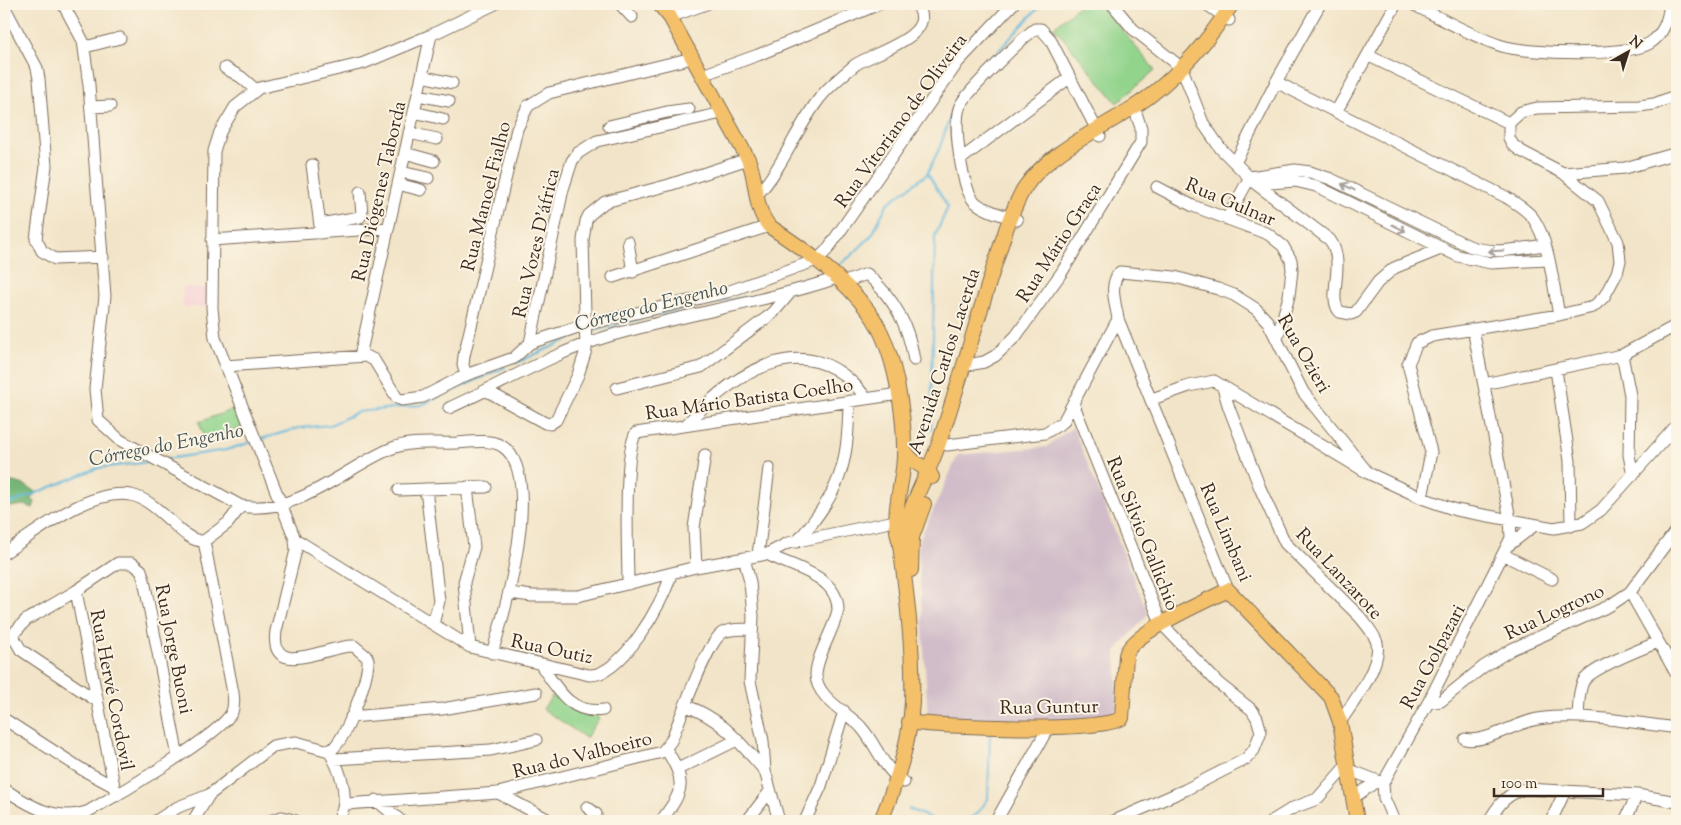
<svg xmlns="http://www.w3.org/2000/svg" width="1681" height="825" viewBox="0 0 1681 825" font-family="'Sorts Mill Goudy',serif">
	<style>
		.built { fill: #f6cfd6 }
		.industrial { fill: #d1bdc9 }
		.green { fill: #92d48c; stroke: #667f55 }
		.forest { fill: #75b678; stroke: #58704b }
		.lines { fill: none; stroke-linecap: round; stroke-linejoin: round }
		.stream { stroke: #60b8dd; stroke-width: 2 }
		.minor-casing { stroke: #7b6b5a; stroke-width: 13 }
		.major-casing { stroke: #7b6b5a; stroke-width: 16 }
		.minor { stroke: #fff; stroke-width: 11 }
		.major { stroke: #f4c16a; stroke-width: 14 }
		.oneway { stroke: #a79f9a }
		.labels { text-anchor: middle; stroke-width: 4; stroke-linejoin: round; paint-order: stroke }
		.street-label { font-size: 19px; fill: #3b2a1e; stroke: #fcf5e5 }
		.water-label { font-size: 20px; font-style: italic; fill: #465557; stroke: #fcf5e5 }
	</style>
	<rect width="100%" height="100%" fill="#fcf5e5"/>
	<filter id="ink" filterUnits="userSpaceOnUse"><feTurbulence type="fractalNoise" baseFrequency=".02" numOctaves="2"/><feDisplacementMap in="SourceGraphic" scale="10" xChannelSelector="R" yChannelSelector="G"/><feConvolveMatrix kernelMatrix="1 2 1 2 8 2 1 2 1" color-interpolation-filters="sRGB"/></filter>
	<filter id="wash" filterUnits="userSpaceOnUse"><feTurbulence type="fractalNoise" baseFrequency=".0096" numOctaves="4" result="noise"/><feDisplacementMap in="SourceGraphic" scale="20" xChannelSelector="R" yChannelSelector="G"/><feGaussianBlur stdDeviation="1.12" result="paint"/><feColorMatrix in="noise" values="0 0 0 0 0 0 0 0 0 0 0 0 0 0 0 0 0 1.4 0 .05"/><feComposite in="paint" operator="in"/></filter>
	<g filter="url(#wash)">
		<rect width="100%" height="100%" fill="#f2e4c8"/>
		<path class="built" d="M183,287l23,1 2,19h-26z"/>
		<path class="industrial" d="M1073,427l75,187 -32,37 2,54 -6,13 -24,6 -160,-5 -10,-175 40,-89 88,-8z"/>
		<path class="green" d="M1081,4h19l55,66 -38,33 -63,-76z
			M237,408l8,18 -39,16 -7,-20z
			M557,689l42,29 -13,20 -43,-29z"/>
		<path class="forest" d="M4,481c13,1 22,3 32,12l-5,5 4,4 -2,6 -8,-3 -16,2 -5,7z"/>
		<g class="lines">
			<path class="stream" d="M928,174l20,33 -13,29 -4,194
				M835,268l17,-13 20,-20 15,-31 40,-30 13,-27 17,-52 85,-91
				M590,332l77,-20 79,-15
				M516,363l64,-29
				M261,439l38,-11 31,-3 28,-13 63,-7 84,-38
				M166,459l60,-9 26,-8
				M4,506l94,-38 51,-6
				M1676,576l1,2
				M909,809l28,12
				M965,821l12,-7 11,-15 2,-66"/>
		</g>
	</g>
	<g filter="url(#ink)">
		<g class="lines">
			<defs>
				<path id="minor" d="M63,4l20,37 6,44 16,211 -10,93 3,31 22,20 121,66c58,9 100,-36 149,-57 21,-9 45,-5 67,-6 14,-1 33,-4 45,3 43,28 3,166 -10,207
					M620,4l12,13
					M1112,4l21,25 49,39 21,55 18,26 35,35 74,56c17,24 -4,58 10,72l11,2 5,-2 22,-30 16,-14 47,-19
					M1206,4l23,16
					M1412,4c29,14 59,32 90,42 26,8 126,11 148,-3 14,-9 18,-24 20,-39
					M4,6l33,62 2,11 7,87 -10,73 6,12 13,8 48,-2
					M670,17l36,-13
					M85,47l35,-9
					M1369,56l140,67
					M225,68l16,9 15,13
					M702,75l56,-20 121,-51
					M422,76l30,7
					M1276,82l230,115c9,6 20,12 27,21 17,24 20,68 26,97
					M418,95l31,6
					M91,107l19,-1
					M414,112l29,7
					M1336,112l60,-108
					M609,126l58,-14 22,-3
					M409,133l28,6
					M405,153l29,8
					M961,159l108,-81
					M1235,163l41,-81 44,-78
					M312,165l9,68
					M401,172l27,6
					M1563,173l62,-5 52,-15
					M398,184l23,6
					M1256,184l39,-3 21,5 142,70 33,7 56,-3
					M1157,187l36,19 75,28 15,12 8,14 1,10 -3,26 -12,43
					M757,195c26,-28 39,-66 62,-96 10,-13 24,-24 36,-34 16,-12 87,-29 61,-61
					M1227,219l23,-42 45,-7 15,2 21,7 138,67c25,9 49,3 75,-1
					M1017,220c-13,-5 -32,-9 -42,-18 -13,-11 -23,-81 -15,-96 6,-13 61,-67 75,-77h6l9,10 50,97
					M320,224l40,-7 2,-3 -2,-22
					M212,240l176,-12
					M628,242l5,30
					M613,277l156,-51
					M842,283l25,-9c27,25 41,49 47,86
					M530,343l33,-154 9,-28 6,-8 19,-12 125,-28
					M1622,355l8,40 -1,60 4,20
					M360,356l71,-321
					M225,366l141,-10 8,4 23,38 5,2 21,-3 43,-22 48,-17 16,-15 54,-18 143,-33 90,-32 10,-10 131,-188 55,-58
					M963,366l21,-4 11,-6 21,-20 46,-64 79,-130v-14l-7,-21
					M1556,370l14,91 1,65
					M466,375l-3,-10 1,-9 53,-227 11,-23 21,-13 143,-35
					M1484,384l138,-29 55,-30
					M617,388l84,-21 72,-54 16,-19
					M1223,388l6,20 31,80 25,55 73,72c7,8 16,18 19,28 5,23 -25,61 -37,79
					M487,391l58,32 5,1 6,-4 22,-45 8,-25 -3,-110 3,-19 3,-6 16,-13 64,-17 79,-26
					M1152,399l37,-13 25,-5 154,92 54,25 34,12 98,18 28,-5 19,-13 76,-85
					M1073,403l88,220 57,60 34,27 5,8 4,14 -7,18 -8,9 -61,31 -71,31
					M449,408c53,-24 103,-55 160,-72 75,-22 153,-33 228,-58
					M686,425c49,-54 124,-102 180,-27
					M938,443l9,2 98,-12 18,-11 55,-103
					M467,487l7,60 -10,35 6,65
					M426,489l13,112 -6,23
					M399,490l87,-3
					M1422,498l9,-46 -23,-88 9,-21 15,-7 127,-21 34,-8 11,-10 13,-24 3,-12 -2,-19 -20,-41 -35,-28 -42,-22 -8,-6 -4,-7v-15l12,-11 16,-4 102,-2 15,-2 23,-9
					M295,539l175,108 119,28c32,2 75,-73 82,-101
					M797,542c43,-52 51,-73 52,-141
					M1509,545l26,-20
					M4,553c33,-21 85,-65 127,-58 14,3 25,13 35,22 11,9 23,25 38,24l24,-18 13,-17
					M767,554c26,14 71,21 71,56 -4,20 -22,46 -22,65 0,22 30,37 44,51 16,17 23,44 44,56
					M758,555l11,-87
					M1504,555l48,24
					M744,558l6,24 3,34 -3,65 13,60 2,30 14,50
					M696,567l-2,-39 11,-73
					M628,584c0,-29 -5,-130 8,-151l263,-39
					M1228,590l-110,-271c-2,-15 -10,-34 2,-47l55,5 43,12 16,6 22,14 12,13 35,70 65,81
					M76,591l40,205
					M1630,592l47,83
					M509,593l23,3h46l118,-29 71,-13 21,-11 107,-22 8,4
					M541,665c16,23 29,50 62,45
					M97,701l-76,-51 -7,-12 1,-6 11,-12 50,-29 42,-28h14l9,7 3,10 34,177
					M1428,703l13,-2 42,-34 29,-18 97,-43 21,-14 47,-63
					M686,706c36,12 55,38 79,65
					M351,717l91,-8 94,-16
					M1578,717c1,-10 0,-25 5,-35 7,-14 59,-33 75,-40
					M4,719l79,51 30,16
					M1465,739c19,5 52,-17 73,-20 43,-7 96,4 139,9
					M329,751c16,-6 40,-74 39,-91l-1,-3 -13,-11c-25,-2 -85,36 -78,-15l20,-81 -1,-11 -80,-201 -3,-30 2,-157 6,-19 15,-25 24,-19 105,-25 67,-28 64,-31
					M334,759l157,-9 45,-10
					M678,769l59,-29
					M1347,769l36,14
					M4,789c26,17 51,33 83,23 27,-15 134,-77 145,-100 2,-6 2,-13 1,-19l-29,-152
					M498,793l53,28
					M1353,798l24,-17
					M376,800l25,21
					M346,804l152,-11 164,-41 9,-11c9,-21 35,-97 51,-108 8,-5 21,-3 30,-4
					M587,807l9,7 -2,7
					M156,821l22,-14 31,-12 64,-49 23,-4 33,9c13,22 22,47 9,70
					M193,821l16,-26
					M270,821l12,-4 14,4
					M661,821c23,-31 26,-38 5,-72
					M747,821l23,-30
					M805,821l16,-35 23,-75
					M996,821l52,-93
					M1272,821l21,-13 24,-9 30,-34
					M1394,821l-10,-23 -1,-15 45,-80 83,-165 -1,-19 -37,-190
					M1489,821c9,-16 19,-29 37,-32l111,6 40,7
					M1551,821l14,-30
					M1625,821l12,-26"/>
				<path id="major" d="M659,4l11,13 78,142c10,22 5,48 21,67 36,24 73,50 100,86 26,35 36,102 35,145 -1,29 -14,58 -4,86
					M904,448c8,19 22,15 28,29
					M911,570l1,-33 12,-33
					M909,722c33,5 191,11 213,-4l4,-63c5,-22 80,-54 102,-65l103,107 9,25 17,99
					M881,821c15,-38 29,-78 31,-119 2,-50 -5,-107 -12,-157 7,-35 26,-66 38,-99 26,-76 46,-153 72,-228 5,-11 9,-22 15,-31 27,-40 89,-63 126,-92 32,-25 59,-57 81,-91"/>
			</defs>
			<use href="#minor" class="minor-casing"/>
			<use href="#major" class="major-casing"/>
			<use href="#minor" class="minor"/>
			<use href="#major" class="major"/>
		</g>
		<defs><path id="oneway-shaft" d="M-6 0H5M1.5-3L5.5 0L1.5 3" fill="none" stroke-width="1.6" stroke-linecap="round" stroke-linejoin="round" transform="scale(1.25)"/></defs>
		<g class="oneway">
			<use href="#oneway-shaft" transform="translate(1348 187) rotate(-154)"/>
			<use href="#oneway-shaft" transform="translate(1399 228) rotate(27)"/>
			<use href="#oneway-shaft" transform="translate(1496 251) rotate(177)"/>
		</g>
	</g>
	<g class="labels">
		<g class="street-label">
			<text transform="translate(900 120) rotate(-54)" y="7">Rua Vitoriano de Oliveira</text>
			<text transform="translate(378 191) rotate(-77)" y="7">Rua Diógenes Taborda</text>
			<text transform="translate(485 196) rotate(-76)" y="7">Rua Manoel Fialho</text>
			<text transform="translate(1231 201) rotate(23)" y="7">Rua Gulnar</text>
			<text transform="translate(1058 242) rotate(-57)" y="7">Rua Mário Graça</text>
			<text transform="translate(535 243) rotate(-77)" y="7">Rua Vozes D'áfrica</text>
			<text transform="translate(1305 353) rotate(60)" y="7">Rua Ozieri</text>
			<text transform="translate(943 361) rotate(-72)" y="7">Avenida Carlos Lacerda</text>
			<text transform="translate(749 398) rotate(-8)" y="7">Rua Mário Batista Coelho</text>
			<text transform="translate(1227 532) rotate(67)" y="7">Rua Limbani</text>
			<text transform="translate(1144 533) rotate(68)" y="7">Rua Silvio Gallichio</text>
			<text transform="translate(1340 573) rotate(47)" y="7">Rua Lanzarote</text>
			<text transform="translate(1554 611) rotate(-25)" y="7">Rua Logrono</text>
			<text transform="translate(552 648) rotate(12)" y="7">Rua Outiz</text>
			<text transform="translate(175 649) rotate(79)" y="7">Rua Jorge Buoni</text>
			<text transform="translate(1432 656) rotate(-62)" y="7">Rua Golpazari</text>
			<text transform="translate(113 690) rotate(79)" y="7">Rua Hervé Cordovil</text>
			<text transform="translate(1049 706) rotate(-1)" y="7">Rua Guntur</text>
			<text transform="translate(582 754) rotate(-14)" y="7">Rua do Valboeiro</text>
		</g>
		<g class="water-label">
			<text transform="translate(651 305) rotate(-14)" y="7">Córrego do Engenho</text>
			<text transform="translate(166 444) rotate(-11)" y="7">Córrego do Engenho</text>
		</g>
	</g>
	<rect width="1681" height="825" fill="none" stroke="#fcf5e5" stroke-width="20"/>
	<g transform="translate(1628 52) rotate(39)" stroke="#fcf5e5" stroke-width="4" paint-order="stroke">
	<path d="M0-4L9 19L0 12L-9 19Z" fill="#3b2a1e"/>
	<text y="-8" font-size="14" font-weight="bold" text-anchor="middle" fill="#3b2a1e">N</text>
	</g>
	<path d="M1494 788v8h109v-8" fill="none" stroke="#3b2a1e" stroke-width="2.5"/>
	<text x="1501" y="788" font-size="15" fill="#3b2a1e" stroke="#fcf5e5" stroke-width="4" paint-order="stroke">100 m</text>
</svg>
